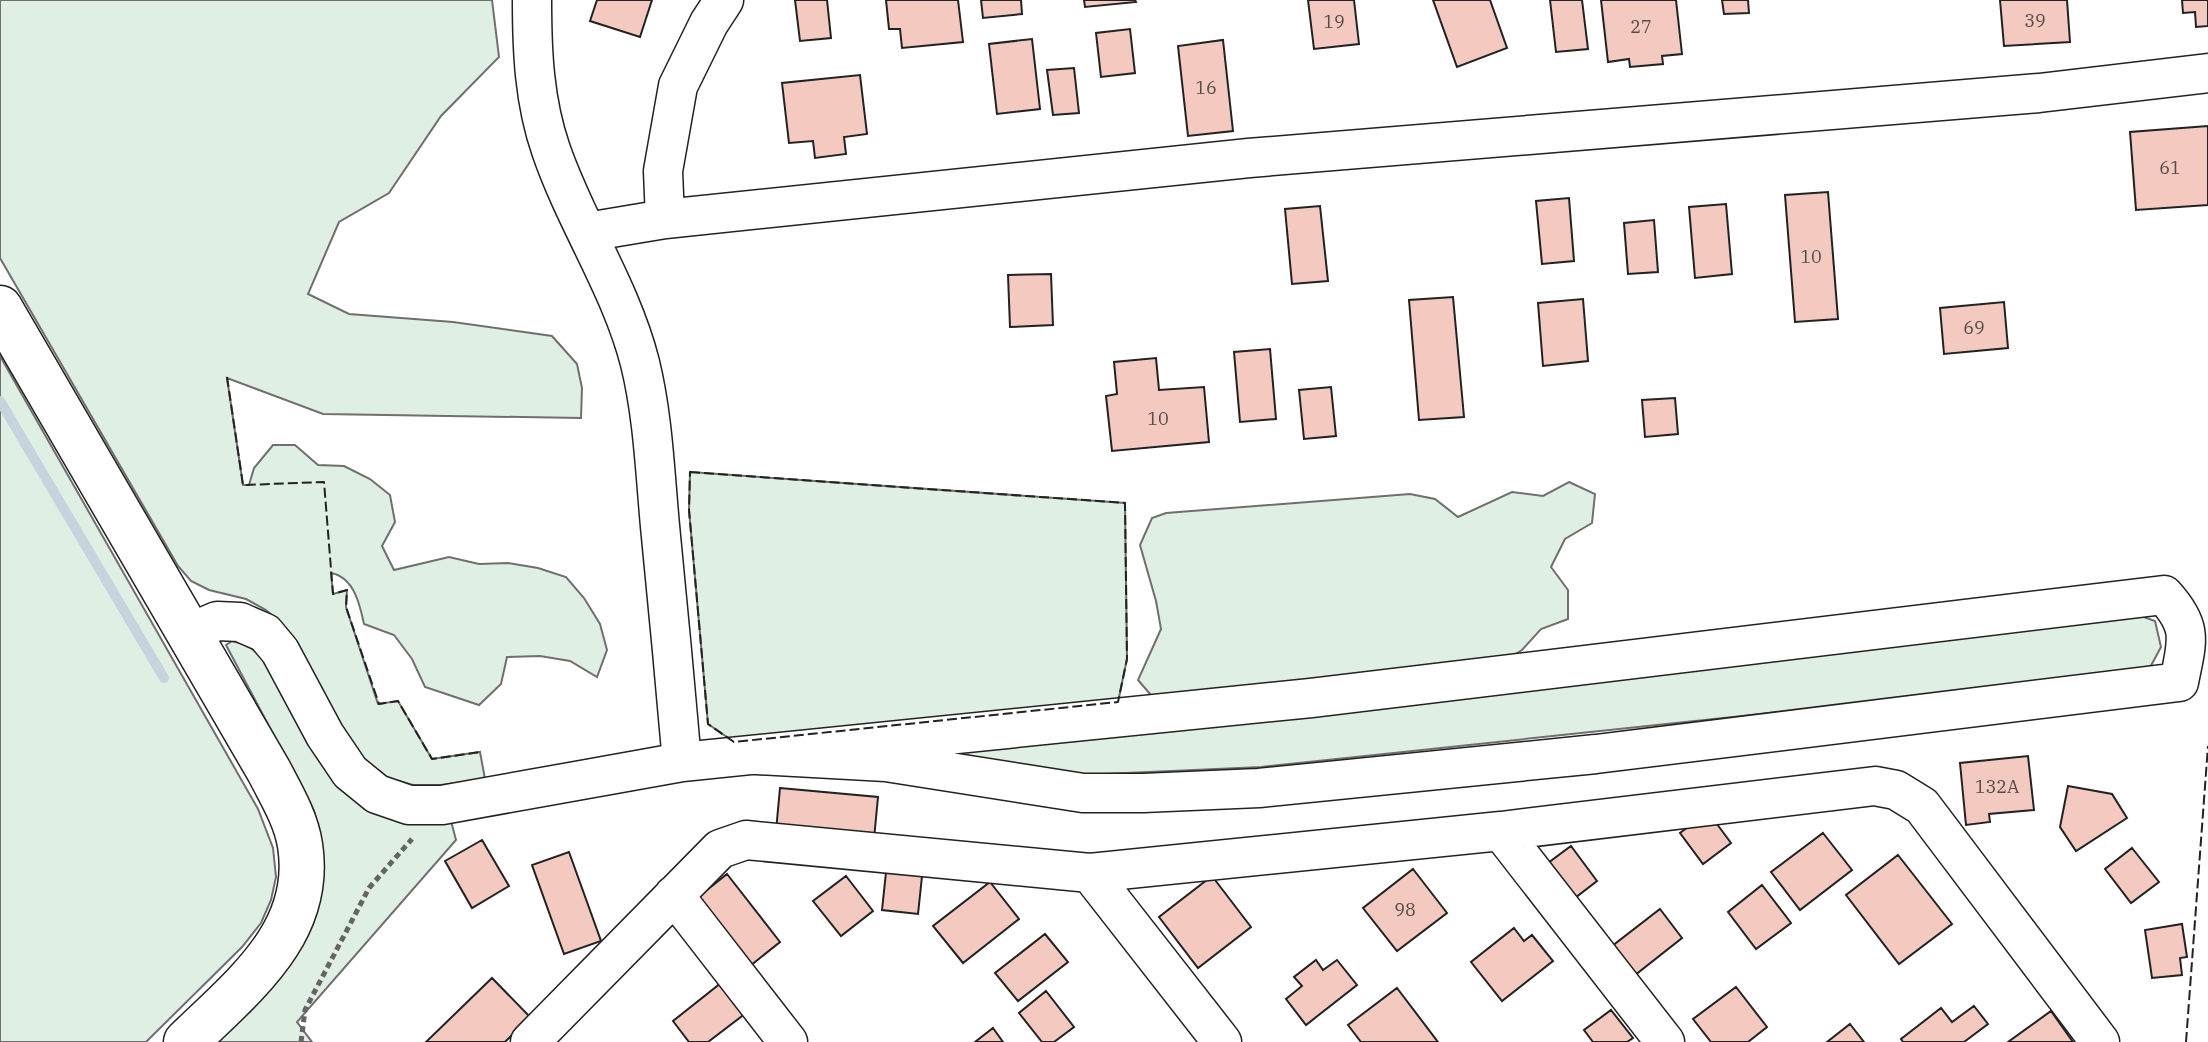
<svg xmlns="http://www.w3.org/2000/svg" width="2208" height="1042" viewBox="0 0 2208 1042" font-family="'IBM Plex Serif',serif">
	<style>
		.green { fill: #e0efe3; stroke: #6f6f6f; stroke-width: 2 }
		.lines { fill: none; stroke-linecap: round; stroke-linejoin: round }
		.stream { stroke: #c7d3dd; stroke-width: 10 }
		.building { fill: #f3c9c0; stroke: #222; stroke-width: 2 }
		.minor-casing { stroke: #222; stroke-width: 41 }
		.major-casing { stroke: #222; stroke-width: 47 }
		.path { stroke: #646464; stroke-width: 5; stroke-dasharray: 6 4; stroke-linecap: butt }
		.minor { stroke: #fff; stroke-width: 38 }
		.major { stroke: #fff; stroke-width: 44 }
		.fence { stroke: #222; stroke-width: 2; stroke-dasharray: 10 4; stroke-linecap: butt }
		.labels { text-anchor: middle; stroke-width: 6; stroke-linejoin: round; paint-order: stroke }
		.number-label { font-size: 18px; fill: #564c4a }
	</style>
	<rect width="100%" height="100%" fill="#fff"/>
	<path class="green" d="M0,0h492l7,57 -58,59 -52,77 -50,29 -31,72 41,20 104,8 99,14 25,28 5,24 -1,30 -258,-4 -96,-36 16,107h6l5,-17 19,-23h22l23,20 26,1 26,13 20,16 5,27 -13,24 12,24 55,-13 30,7 29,-1 30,5 28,9 18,21 16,26 7,26 -10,27 -27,-16 -30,-5 -33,1 -6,27 -22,21 -54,-18 -13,-28 -18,-24 -30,-11c-4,-19 -10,-47 -33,-51l2,21 14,-4 -1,17 32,97 20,-3 34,58 48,-7 5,27 -44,6h-28l-29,-8 -24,-19 -78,-134 -16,-14 -20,-11 -37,-9 -18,-9 -13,-15 -178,-308z
		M0,356l258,453 15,39 3,29 -5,23 -10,23 -19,24 -96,95h-146z
		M690,472l435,31 2,156 -9,43 -384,40 -26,-18 -19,-214z
		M1569,482l26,12 -3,29 -27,16 -14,28 17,23v29l-27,10 -19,21 -24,15 -342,36 -18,-21 23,-51 -5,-28 -16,-56 12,-27 14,-5 244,-19 25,5 23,18 54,-25 31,4z
		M2127,611l28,10 6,26 -14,26 -886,94 -180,8 -135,-23z
		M232,641l15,4 13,10 54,90 136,72 6,23 -159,182 15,20h-99c27,-28 56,-55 80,-85 34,-40 36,-98 21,-146l-88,-166z"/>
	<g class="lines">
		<path class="stream" d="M0,401l164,277"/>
	</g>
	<path class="building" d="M597,0h55l-12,37 -50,-16z
		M795,0h32l4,38 -31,3z
		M886,0h72l5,42 -61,6 -2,-19h-11z
		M981,0h40l1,14 -39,4z
		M1084,0h51l1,2 -51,5z
		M1308,0h46l5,44 -45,5z
		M1433,0h57l17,48 -50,19z
		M1550,0h32l6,49 -32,3z
		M1601,0h75l6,54 -20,2 1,8 -33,3 -1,-8 -21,3z
		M1722,0h26l1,13 -25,1z
		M2000,0h67l3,42 -66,4z
		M2182,0h26v26l-12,1 -1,-15 -12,1z
		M1130,29l5,44 -34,4 -5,-44z
		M1032,39l8,70 -43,5 -8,-70z
		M1223,40l10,91 -45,5 -10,-90z
		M1074,68l5,45 -26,2 -6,-45z
		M860,75l7,59 -23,3 2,17 -31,4 -2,-17 -24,2 -7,-60z
		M2208,126v79l-72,5 -6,-78z
		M1828,192l10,127 -43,3 -10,-127z
		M1569,198l5,63 -32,3 -6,-63z
		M1726,204l6,70 -37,4 -6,-71z
		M1320,206l8,75 -36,3 -7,-75z
		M1654,220l4,52 -30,2 -4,-51z
		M1051,274l2,51 -43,2 -2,-52z
		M1453,297l11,120 -45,3 -10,-120z
		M1583,299l5,62 -45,5 -5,-63z
		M2004,302l4,46 -64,6 -4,-46z
		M1270,349l6,70 -36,3 -6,-70z
		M1156,358l3,32 45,-3 5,55 -97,9 -6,-55 11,-2 -3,-32z
		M1331,387l5,49 -32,3 -5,-49z
		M1675,398l3,36 -33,3 -3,-37z
		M2028,756l6,54 -45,4 1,8 -24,3 -6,-62z
		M2068,786l44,8 15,24 -51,33 -16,-24z
		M780,788l98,9 -4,42 -98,-8z
		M1708,812l23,31 -28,21 -23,-31z
		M1823,833l29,37 -52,40 -29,-38z
		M482,840l27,46 -37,22 -27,-47z
		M1571,846l26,35 -26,20 -27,-35z
		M2132,848l27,34 -28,21 -26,-34z
		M569,852l32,89 -37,13 -32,-89z
		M1898,855l54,69 -53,40 -53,-69z
		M887,863l36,4 -5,47 -36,-4z
		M1413,869l34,44 -50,38 -34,-43z
		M727,874l53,68 -35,28 -53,-68z
		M846,876l27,35 -32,25 -28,-35z
		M1212,876l39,51 -53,41 -39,-51z
		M990,882l29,37 -56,44 -30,-37z
		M1762,885l29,38 -35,26 -28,-37z
		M1660,909l22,29 -52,41 -23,-29z
		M2182,924l5,33 -7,1 2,17 -30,3 -7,-48z
		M1514,928l10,13 8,-6 21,26 -51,40 -31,-39z
		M1045,934l23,28 -50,39 -23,-28z
		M1316,960l7,10 14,-10 20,25 -51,40 -20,-26 16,-13 -8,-9z
		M492,978l38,39 -25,25h-79z
		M726,979l24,31 -42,32h-19l-16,-21z
		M1736,987l31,40 -19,15h-37l-18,-23z
		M1397,988l41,54h-77l-13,-17z
		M1046,991l28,36 -20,15h-12l-23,-29z
		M1974,1006l14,18 -24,18h-61l-2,-3 40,-31 11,14z
		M1611,1010l22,28 -6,4h-34l-9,-12z
		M2051,1011l22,31h-65z
		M1850,1024l14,18h-37z
		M993,1028l10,14h-28z"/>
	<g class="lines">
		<defs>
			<path id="minor" d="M532,0c0,51 2,101 19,150 25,73 70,138 89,213 13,53 15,109 20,163 8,79 15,157 22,236
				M665,219l-2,-48 15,-85 31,-63 15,-23
				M587,232l78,-13 584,-61 790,-65 169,-20
				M189,633l28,-12 23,1 25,11 15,18 45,84 25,37 27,22 32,11h33l240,-43 629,-64 853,-103c30,33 23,46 15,87l-583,72 -337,34 -116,5h-60l-197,-31 -129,-7
				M1501,831l374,-45 21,4 26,16 178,236
				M1090,873l132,169
				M674,895l114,147
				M530,1042l190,-193 26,-9 344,33 411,-42 164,211"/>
			<path id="major" d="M0,308l269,463c12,23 27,48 31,74 14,88 -58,142 -114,197"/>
		</defs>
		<use href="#minor" class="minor-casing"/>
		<use href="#major" class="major-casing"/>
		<path class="path" d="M301,1042l4,-32 64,-122 43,-49"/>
		<use href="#minor" class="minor"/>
		<use href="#major" class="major"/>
		<path class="fence" d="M227,377l16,108 81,-3 9,112 14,-4 -1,17 33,97 19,-3 34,58 48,-7
			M690,472l435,31 2,156 -9,43 -384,40 -26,-18 -19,-214z
			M2186,1042l22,-296"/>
	</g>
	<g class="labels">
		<g class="number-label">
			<text x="2035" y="27">39</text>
			<text x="1334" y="28">19</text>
			<text x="1641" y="33">27</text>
			<text x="1206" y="94">16</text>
			<text x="2170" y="174">61</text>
			<text x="1811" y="263">10</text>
			<text x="1974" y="334">69</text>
			<text x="1158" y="425">10</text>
			<text x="1997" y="793">132А</text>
			<text x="1405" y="916">98</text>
		</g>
	</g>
</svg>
